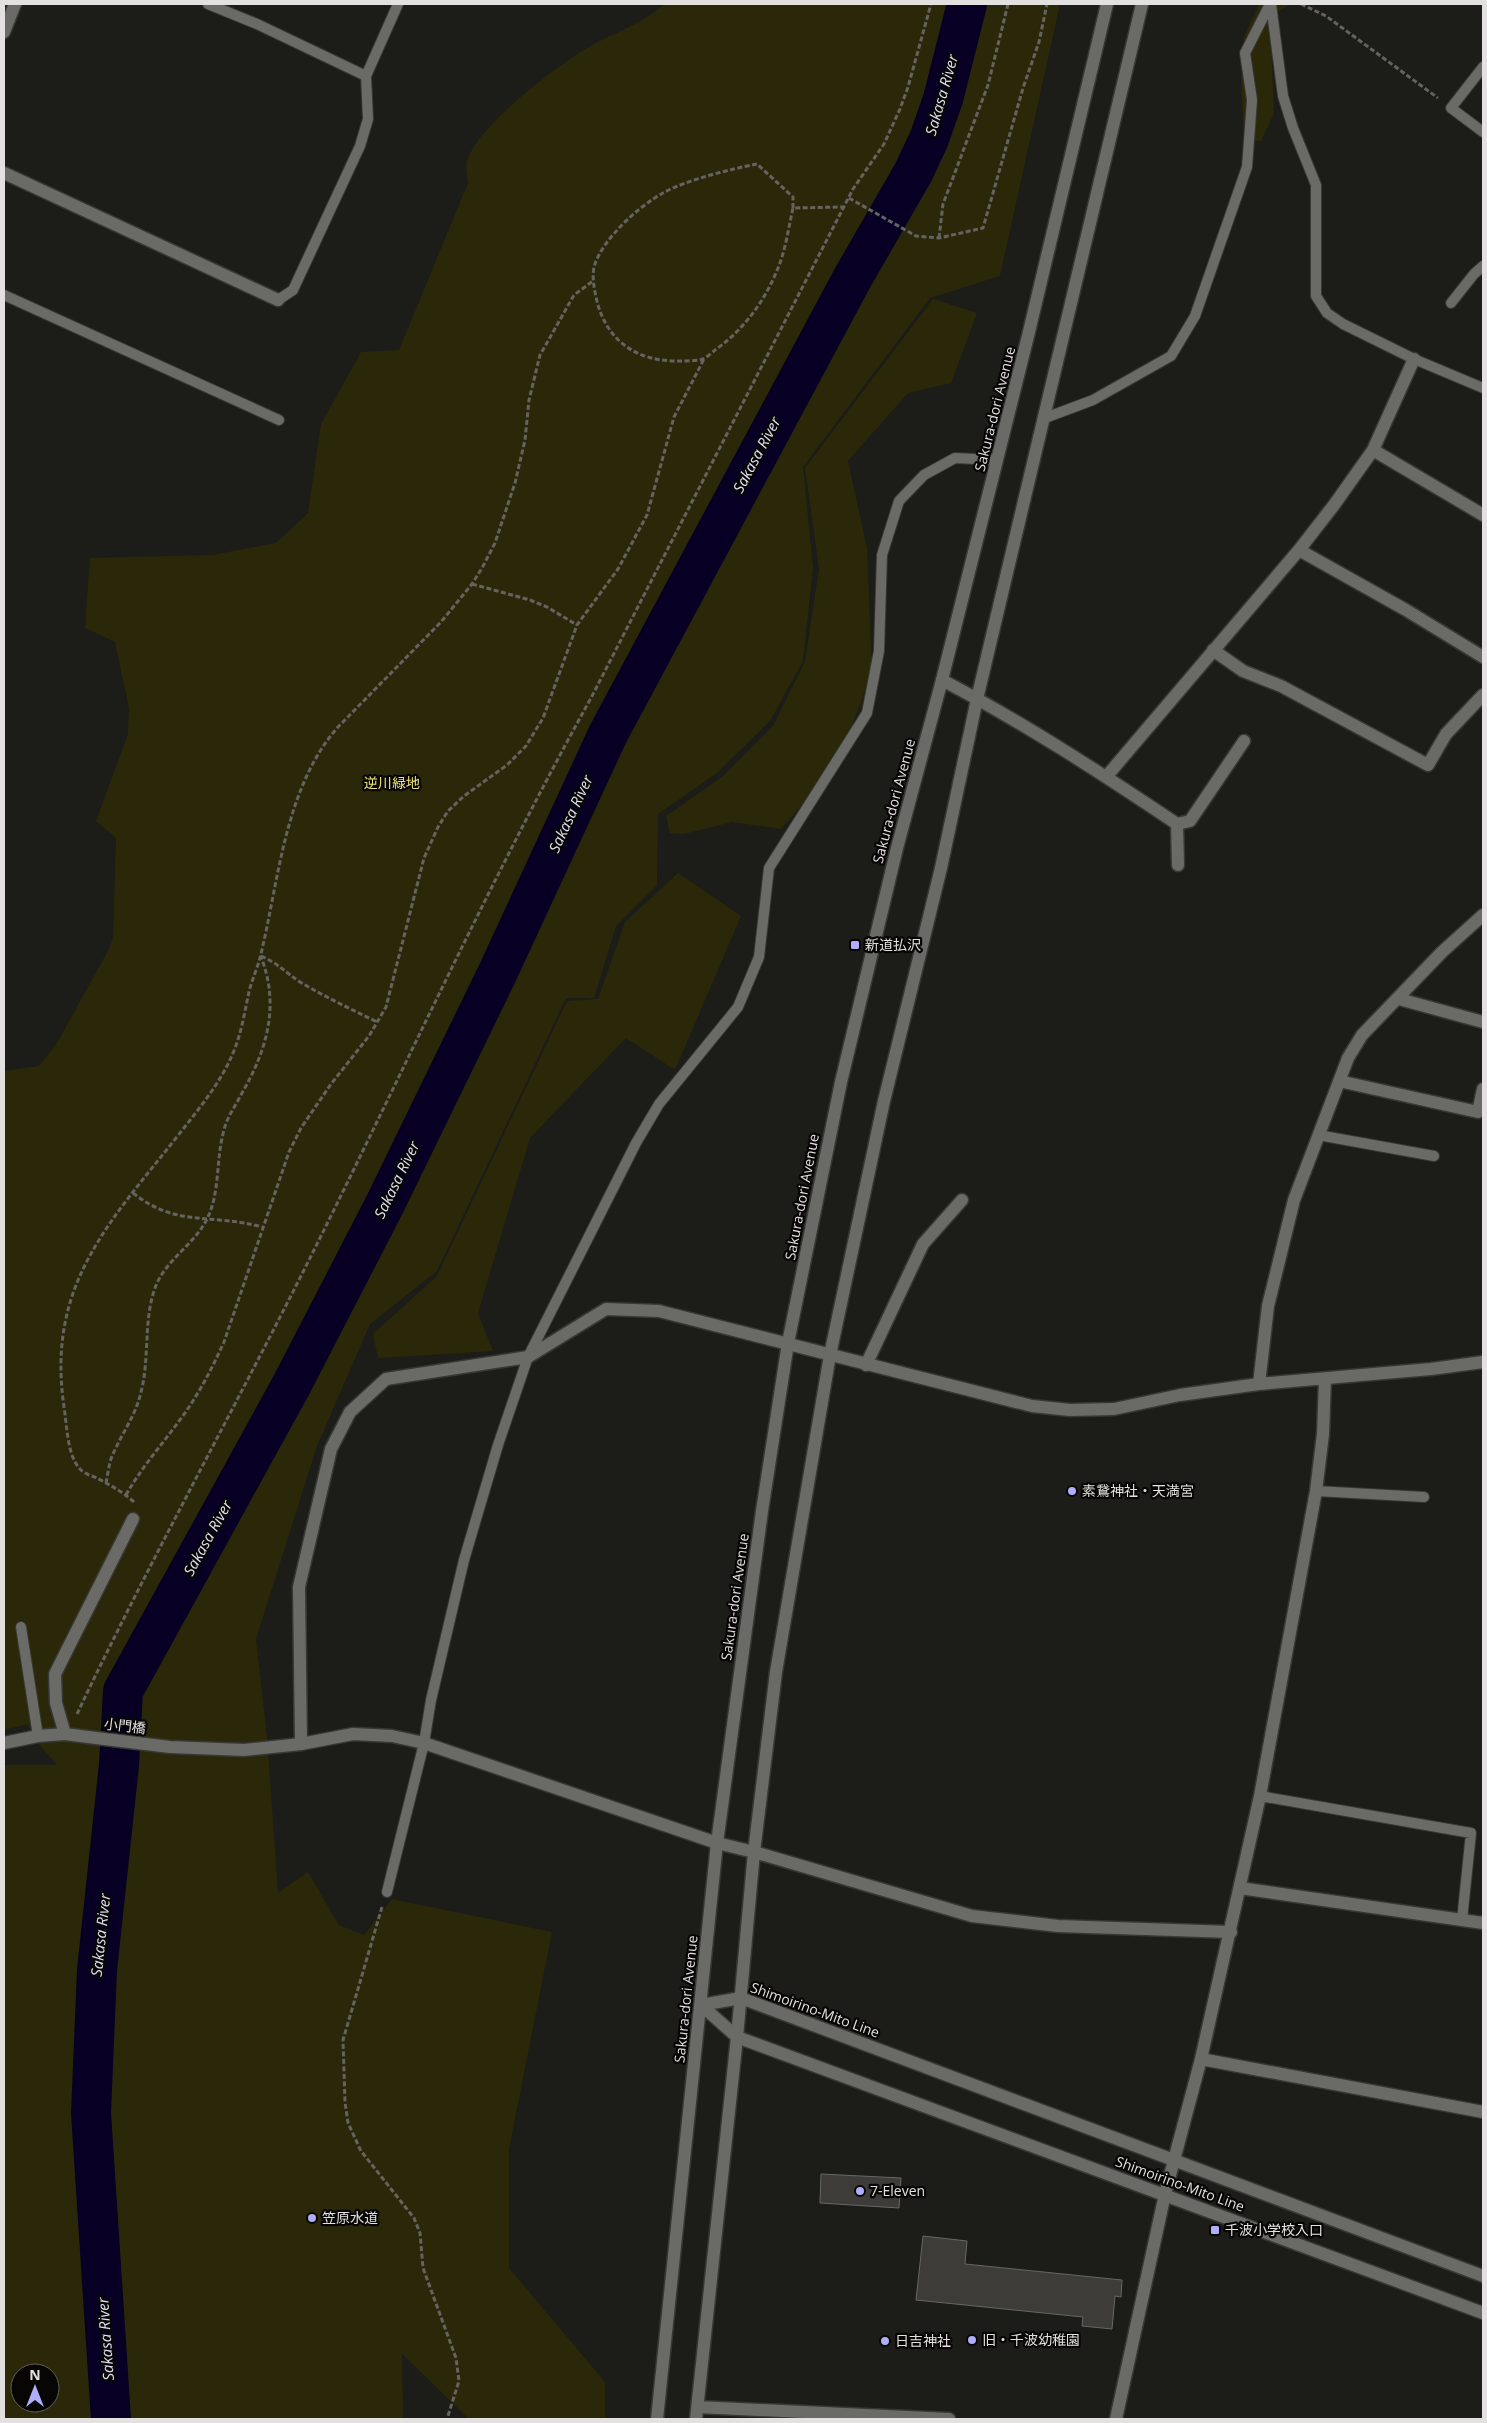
<svg xmlns="http://www.w3.org/2000/svg" width="1487" height="2423" viewBox="0 0 1487 2423" font-family="'Open Sans','Noto Sans JP',sans-serif">
	<style>
		.green { fill: #2b2809; fill-rule: evenodd }
		.lines { fill: none; stroke-linecap: round; stroke-linejoin: round }
		.river { stroke: #070024; stroke-width: 40 }
		.building { fill: #3d3c38; stroke: #676763 }
		.lane-casing { stroke: #373734; stroke-width: 12 }
		.street-casing { stroke: #373734; stroke-width: 15 }
		.secondary-casing { stroke: #373734; stroke-width: 15 }
		.path { stroke: #646360; stroke-width: 3; stroke-dasharray: 5 2.5; stroke-linecap: butt }
		.lane { stroke: #6a6a66; stroke-width: 10 }
		.street { stroke: #6a6a66; stroke-width: 12 }
		.secondary { stroke: #6a6a66; stroke-width: 12 }
		.poi-dot { fill: #afaefa; stroke: #070605; stroke-width: 2 }
		.labels { text-anchor: middle; stroke-width: 4.5; stroke-linejoin: round; paint-order: stroke }
		.street-label { font-size: 14px; fill: #e2e1df; stroke: #070605 }
		.park-label { font-size: 14px; fill: #eee475; stroke: #070605 }
		.poi-label { font-size: 14px; fill: #e2e1df; stroke: #070605; text-anchor: start }
		.water-label { font-size: 15px; font-style: italic; fill: #dfe0f3; stroke: #070605 }
	</style>
	<rect width="100%" height="100%" fill="#1c1c18"/>
	<path class="green" d="M664,4h396l-60,272 -70,22 -127,169 10,100 -10,94 -33,60 -53,52 -59,41 -1,71 -41,41 -22,72h-28l-129,273 -67,53 -53,122 -61,193 11,98 11,156 30,-21 31,53 25,10 28,-36 160,33 -43,217v119l96,114v37h-136l-67,-65 1,65h-399v-654h53l-23,-26 -6,-15 -24,6v-659l35,-5 18,-23 52,-94 4,-12 3,-99 -20,-17 32,-87 1,-26 -14,-66 -30,-14 5,-70 122,-3 64,-12 32,-30 13,-89 40,-72 38,-2 69,-167c-1,-6 -3,-17 -1,-23 13,-35 82,-88 115,-109 27,-17 58,-25 82,-47zM20,2373h30v30h-30z
		M1259,4h31l-20,13 4,96 -13,28 -17,-1 -3,-59 3,-45z
		M933,299l44,14 -26,70 -43,10 -60,68 19,87 5,124 -34,91 -57,66 -49,-7 -48,12 -14,-1 -4,-17 56,-39 51,-51 32,-65 14,-92 -14,-101z
		M678,873l63,43 -66,154 -49,-32 -96,100 -52,175 15,38 -115,7 -5,-24 64,-58 130,-275 31,-2 27,-77z"/>
	<g class="lines">
		<path class="river" d="M111,2419l-20,-306 6,-143 22,-205 4,-74 169,-307 93,-180 112,-230 111,-240 245,-457 60,-104 16,-34 14,-40 24,-95"/>
	</g>
	<path class="building" d="M821,2174l80,4 -2,30 -79,-5z
		M923,2236l44,5 -2,23 157,16 -1,17 -6,-1 -3,33 -30,-3 1,-9 -167,-17z"/>
	<g class="lines">
		<defs>
			<path id="lane" d="M208,4l49,20 109,52
				M1271,4l12,92 10,32 23,57v111l11,17 16,11 71,35 69,29
				M1483,67l-32,41 32,24
				M4,295l275,125
				M278,300l15,-10 67,-144 8,-27 -2,-43 32,-72
				M1451,303l23,-29 9,-8
				M1045,418l48,-18 78,-44 24,-40 52,-149 5,-67 -7,-47 25,-49
				M1318,1135l116,21
				M1316,1491l108,6
				M21,1627l17,109
				M1260,1796l211,37 -9,87
				M387,1892l37,-149 7,-43 33,-140 34,-115 30,-88 108,-214 23,-39 79,-97 21,-50 10,-89 98,-155 12,-62 3,-96 17,-54 25,-26 31,-17 42,2"/>
			<path id="street" d="M4,173l274,127
				M1373,450l110,65
				M1299,550l107,60 77,47
				M1213,650l30,21 38,15 147,79 18,-31 37,-39
				M942,680c82,43 159,93 235,144l1,41
				M1106,777l193,-227 35,-45 39,-55 41,-91
				M1177,824l13,-3 54,-80
				M1399,999l84,23
				M1339,1081l139,31 5,-23
				M866,1365l57,-121 39,-44
				M1259,1384l9,-78 26,-106 54,-142 14,-23 80,-83 41,-37
				M88,1737l-23,-3 -9,-31 -1,-29 78,-155
				M301,1744l-2,-157 32,-138 19,-37 36,-33 142,-22 78,-48 53,2 373,95 38,4 44,-1 66,-14 79,-11 172,-15 52,-7
				M754,1852l218,64 86,10 173,6
				M1240,1888l243,35
				M1201,2059l282,53
				M1116,2419l49,-225 36,-135 59,-263 56,-305 7,-57 2,-55"/>
			<path id="secondary" d="M4,32l11,-28
				M88,1737l82,10 74,3 57,-6 52,-10 39,2 32,7 293,100 37,9
				M4,1743l34,-7 27,-2
				M701,2005l36,32 746,276
				M701,2005l40,-7 742,278
				M698,2407l251,12
				M657,2419l60,-576 45,-332 26,-168 53,-261 56,-234 45,-168 86,-344 79,-332
				M696,2419l41,-382 17,-185 22,-180 54,-317 54,-254 57,-233 36,-169 165,-695"/>
		</defs>
		<use href="#lane" class="lane-casing"/>
		<use href="#street" class="street-casing"/>
		<use href="#secondary" class="secondary-casing"/>
		<path class="path" d="M1301,4l25,12 112,82
			M849,198l67,38 23,2 44,-10 40,-140 16,-46 8,-38
			M793,208v-11l-36,-33c-26,5 -71,16 -94,29 -24,13 -61,46 -69,74 -2,10 0,20 2,30 9,43 40,65 84,64 7,0 16,0 23,-2 4,-2 9,-6 12,-9 30,-21 52,-52 65,-87 6,-17 9,-37 13,-55l51,-1
			M939,238l4,-34 45,-119 20,-81
			M472,584l58,16 17,7 30,18
			M261,956c18,8 24,16 39,26 25,15 51,27 77,40
			M133,1193c44,35 79,20 129,34
			M106,1483c2,-9 3,-21 7,-29 9,-21 23,-39 28,-62 9,-34 2,-70 14,-104 10,-28 39,-43 52,-69 13,-26 9,-58 16,-85 3,-16 12,-27 19,-41 25,-43 38,-88 19,-136
			M126,1495c18,-32 43,-58 63,-88 14,-21 25,-43 35,-65l65,-190 12,-24 30,-44 38,-48 17,-29 38,-149 14,-31 10,-16 16,-15 43,-31 19,-19 17,-28 34,-93 41,-56 29,-54 27,-98 30,-58
			M134,1502c-11,-10 -24,-17 -37,-24 -5,-2 -12,-4 -16,-8 -14,-13 -14,-45 -17,-63 -18,-123 46,-185 116,-274 21,-27 43,-53 55,-85 7,-18 10,-38 14,-56 3,-13 9,-25 12,-38 18,-75 24,-167 77,-227l103,-105 31,-38 10,-16 13,-25 20,-60 10,-43 4,-40 11,-45 34,-60 19,-14
			M77,1714c76,-160 163,-315 242,-474 90,-181 174,-365 272,-542l262,-509 31,-45 16,-35 8,-22 23,-83
			M382,1907l-39,133 2,62 3,21 13,28 53,67 6,15 3,35 33,90 3,23 -12,38"/>
		<use href="#lane" class="lane"/>
		<use href="#street" class="street"/>
		<use href="#secondary" class="secondary"/>
	</g>
	<g class="poi-dot">
		<rect x="850" y="940" width="10" height="10" rx="2.5"/>
		<circle cx="1072" cy="1491" r="5"/>
		<circle cx="860" cy="2191" r="5"/>
		<circle cx="312" cy="2218" r="5"/>
		<rect x="1210" y="2225" width="10" height="10" rx="2.5"/>
		<circle cx="972" cy="2340" r="5"/>
		<circle cx="885" cy="2341" r="5"/>
	</g>
	<g class="labels">
		<g class="street-label">
			<text transform="translate(995 409) rotate(-76)" y="5">Sakura-dori Avenue</text>
			<text transform="translate(894 801) rotate(-75)" y="5">Sakura-dori Avenue</text>
			<text transform="translate(802 1197) rotate(-79)" y="5">Sakura-dori Avenue</text>
			<text transform="translate(735 1597) rotate(-82)" y="5">Sakura-dori Avenue</text>
			<text transform="translate(125 1726) rotate(7)" y="5">小門橋</text>
			<text transform="translate(686 1999) rotate(-84)" y="5">Sakura-dori Avenue</text>
			<text transform="translate(815 2010) rotate(20)" y="5">Shimoirino-Mito Line</text>
			<text transform="translate(1180 2184) rotate(20)" y="5">Shimoirino-Mito Line</text>
		</g>
		<g class="park-label">
			<text x="392" y="788">逆川緑地</text>
		</g>
		<g class="poi-label">
			<text x="865" y="950">新道払沢</text>
			<text x="1082" y="1496">素鵞神社・天満宮</text>
			<text x="870" y="2196">7-Eleven</text>
			<text x="322" y="2223">笠原水道</text>
			<text x="1225" y="2235">千波小学校入口</text>
			<text x="982" y="2345">旧・千波幼稚園</text>
			<text x="895" y="2346">日吉神社</text>
		</g>
		<g class="water-label">
			<text transform="translate(942 95) rotate(-74)" y="5">Sakasa River</text>
			<text transform="translate(757 455) rotate(-62)" y="5">Sakasa River</text>
			<text transform="translate(571 814) rotate(-65)" y="5">Sakasa River</text>
			<text transform="translate(397 1180) rotate(-64)" y="5">Sakasa River</text>
			<text transform="translate(208 1538) rotate(-61)" y="5">Sakasa River</text>
			<text transform="translate(101 1935) rotate(-84)" y="5">Sakasa River</text>
			<text transform="translate(106 2339) rotate(-94)" y="5">Sakasa River</text>
		</g>
	</g>
	<rect width="1487" height="2423" fill="none" stroke="#e2e1df" stroke-width="10"/>
	<g transform="translate(35 2388)"><circle r="24" fill="#070605" stroke="#5f5e5c"/>
	<path d="M0-4L9 19L0 12L-9 19Z" fill="#afaefa"/>
	<text y="-8" font-size="14" font-weight="bold" text-anchor="middle" fill="#e2e1df">N</text>
	</g>
</svg>
